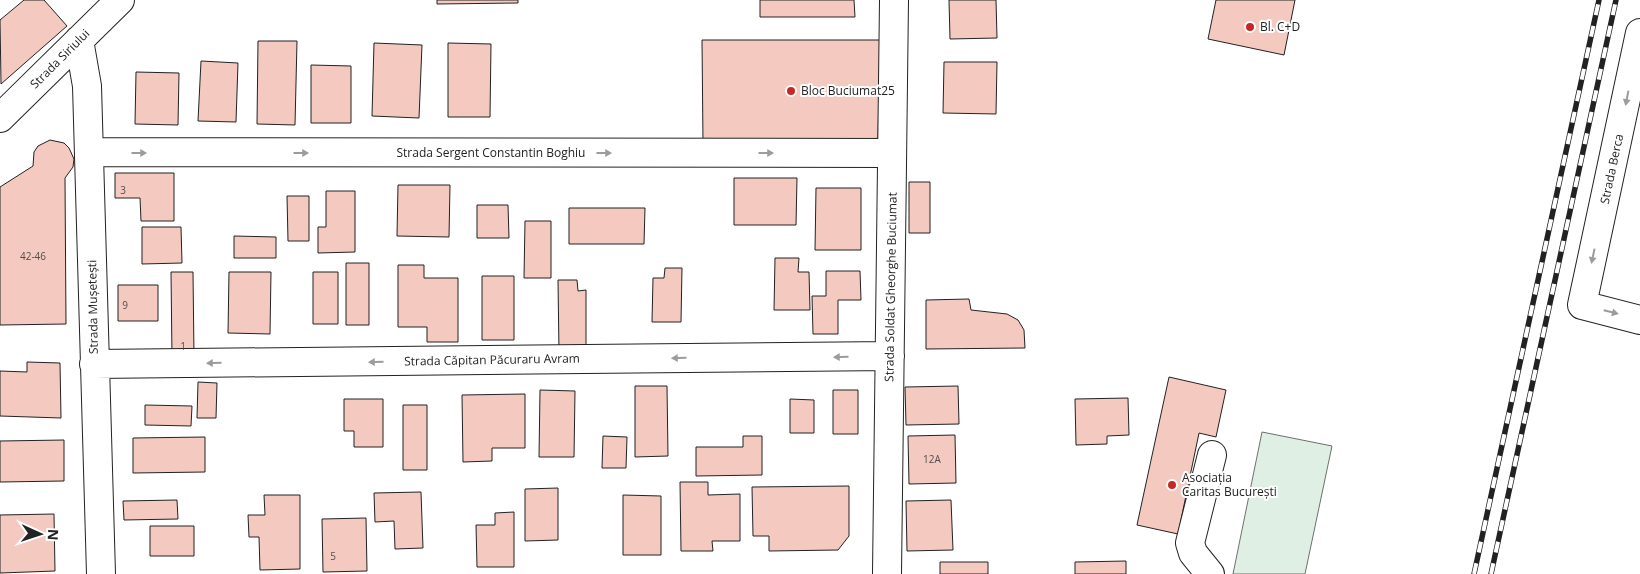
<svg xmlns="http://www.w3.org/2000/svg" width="1640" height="574" viewBox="0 0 1640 574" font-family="'Open Sans',sans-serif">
	<rect width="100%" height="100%" fill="#fff"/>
	<!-- green -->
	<path fill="#e0efe3" stroke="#6f6f6f" d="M1262,432L1332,446L1305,574H1233Z"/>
	<!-- building -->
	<path fill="#f3c9c0" stroke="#222" d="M24,0H44L67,26L1,84L0,20Z
		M437,0H518V3L437,4Z
		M760,0H854L855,17H760Z
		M949,0H996L997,38L950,39Z
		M1216,0H1295L1284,55L1208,39Z
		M702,40H880L878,142L703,144Z
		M258,41H297L295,125L257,124Z
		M374,43L422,45L419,118L372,116Z
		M448,43L491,44L490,117H448Z
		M201,61L238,63L236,122L198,121Z
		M944,62H997L996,114L943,113Z
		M311,65L351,66V123H311Z
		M136,72L179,73L178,125L135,124Z
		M50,140L64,143L69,148L74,159L73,167L65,178L66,324L0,325V187L33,166L34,152L38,146Z
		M115,173H174V221H141L140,198H115Z
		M734,178H797L796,225H734Z
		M909,182H930V233H909Z
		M398,185H450L449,237L397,236Z
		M816,188H861V250H815Z
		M326,191H355V252L318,253V227H326Z
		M287,196H309V241H288Z
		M477,205H508L509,238H477Z
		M569,208H645L644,244H569Z
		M525,221H551V278H524Z
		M142,227H181L182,263L142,264Z
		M234,236L276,237V258H234Z
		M775,258H799L798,272H809L810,310H774Z
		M346,263H369V325H346Z
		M398,265H424V278H458V342H427V327H398Z
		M665,268H682L681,322H652L653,278H664Z
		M826,271H860L861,300H838V334H813L812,296H826Z
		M171,272H193L194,357L172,358Z
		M229,272H271L270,334L228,333Z
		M313,272H338V324H313Z
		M482,276H514V340H482Z
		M558,280H577L578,291L586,290V353H559Z
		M118,285H158V321H118Z
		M969,299L971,310L1007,314L1018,320L1024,330L1025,348L926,349V300Z
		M27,362L60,363L61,418L0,416V371L27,372Z
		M1169,377L1226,390L1216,437L1199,433L1178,534L1137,525Z
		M198,382L217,383L216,418H197Z
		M635,386H667L668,456L635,457Z
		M958,386L959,424L906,425L905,387Z
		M540,390L575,391L574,457H539Z
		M833,390H858V434H833Z
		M525,394V448H492V461L463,462L462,395Z
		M1128,398L1129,435L1107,436V444L1076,445L1075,399Z
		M344,399H383V447H354V431H344Z
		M790,399L814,400V433H790Z
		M145,405L192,406L191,426L145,425Z
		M403,405H427V470H403Z
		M955,435L956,483L909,484L908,436Z
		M603,436L627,437L626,468H602Z
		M743,436H762V475L696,476V447H743Z
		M205,437V472L133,473V438Z
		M64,440V481L0,482V441Z
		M680,482H708V495L740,494V541H712L713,551H681Z
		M849,486V536L838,550L769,551V536H753L752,487Z
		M558,488V540L525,541V489Z
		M421,492L423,548L395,549L394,521L375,522L374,493Z
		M264,495H300V569L260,570L259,537H249L248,515H265Z
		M623,495L661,496V555H623Z
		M177,500L178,519L124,520L123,501Z
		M951,500L953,550L907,551L906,501Z
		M514,512V567H477L476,525H495V513Z
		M54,514L55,571L0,573V515Z
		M366,518L367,571L323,572L322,519Z
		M150,526H194V556H150Z
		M1126,561V574H1075V562Z
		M940,562H988V574H940Z"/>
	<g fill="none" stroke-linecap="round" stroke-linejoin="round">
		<defs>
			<path id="minor" d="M1640,33L1582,305L1640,320
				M79,40L87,86L101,574
				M0,118L120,0
				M90,152L892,153
				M94,364L890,356
				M887,574L894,0
				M1210,574L1193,553L1190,543L1212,455"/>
		</defs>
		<!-- minor casing -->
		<use href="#minor" stroke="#222" stroke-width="30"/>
		<!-- minor -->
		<use href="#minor" stroke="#fff" stroke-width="28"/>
		<defs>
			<path id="rail" d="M1474,574L1599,0
				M1491,574L1616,0"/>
		</defs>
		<!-- rail casing -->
		<use href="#rail" stroke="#222" stroke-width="5.5"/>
		<!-- rail -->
		<use href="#rail" stroke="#fff" stroke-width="4" stroke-dasharray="11" stroke-linecap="butt"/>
	</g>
	<!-- one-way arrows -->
	<defs><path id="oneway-solid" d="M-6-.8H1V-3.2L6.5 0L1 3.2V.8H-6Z" transform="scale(1.25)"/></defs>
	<g fill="#9c9c9c">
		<use href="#oneway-solid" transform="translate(1627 98) rotate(101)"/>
		<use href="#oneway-solid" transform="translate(139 153)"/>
		<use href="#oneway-solid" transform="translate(301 153)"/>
		<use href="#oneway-solid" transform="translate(604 153)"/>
		<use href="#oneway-solid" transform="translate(766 153)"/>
		<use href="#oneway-solid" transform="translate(1593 256) rotate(102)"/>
		<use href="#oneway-solid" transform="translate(1611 312) rotate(14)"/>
		<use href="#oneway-solid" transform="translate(841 357) rotate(179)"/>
		<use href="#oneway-solid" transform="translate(679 358) rotate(179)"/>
		<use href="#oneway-solid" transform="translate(376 362) rotate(179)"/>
		<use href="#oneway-solid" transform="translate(214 363) rotate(179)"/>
	</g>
	<!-- markers -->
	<g fill="#c62828" stroke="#fff" stroke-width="2">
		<circle cx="1250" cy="27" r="5"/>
		<circle cx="791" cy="91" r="5"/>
		<circle cx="1172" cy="485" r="5"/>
	</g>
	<g text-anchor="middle" stroke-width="4" stroke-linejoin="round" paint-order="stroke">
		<!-- number labels -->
		<g font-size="10" fill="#564c4a">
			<text x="123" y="194">3</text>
			<text x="33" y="260">42-46</text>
			<text x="125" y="309">9</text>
			<text x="183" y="350">1</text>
			<text x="932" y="463">12A</text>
			<text x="333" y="560">5</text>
		</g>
		<!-- poi labels -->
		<g font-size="12" fill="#222" stroke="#fff" text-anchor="start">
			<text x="1260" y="31">Bl. C+D</text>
			<text x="801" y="95">Bloc Buciumat25</text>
			<text x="1182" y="482">Asociația<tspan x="1182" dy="14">Caritas București</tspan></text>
		</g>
		<!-- street labels -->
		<g font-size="12" fill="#222" stroke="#fff">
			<text transform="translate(60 59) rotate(-45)" y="4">Strada Siriului</text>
			<text x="491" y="157">Strada Sergent Constantin Boghiu</text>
			<text transform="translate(1612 169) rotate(-78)" y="4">Strada Berca</text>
			<text transform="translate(891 287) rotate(-89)" y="4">Strada Soldat Gheorghe Buciumat</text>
			<text transform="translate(93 307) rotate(-91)" y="4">Strada Mușetești</text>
			<text transform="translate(492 360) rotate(-1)" y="4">Strada Căpitan Păcuraru Avram</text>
		</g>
	</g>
	<!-- north arrow -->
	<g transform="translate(40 534) rotate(93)" stroke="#ffffff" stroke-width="4" paint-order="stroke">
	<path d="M0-4L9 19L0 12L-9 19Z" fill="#222222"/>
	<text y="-8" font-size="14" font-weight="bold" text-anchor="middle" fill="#222222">N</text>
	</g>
</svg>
